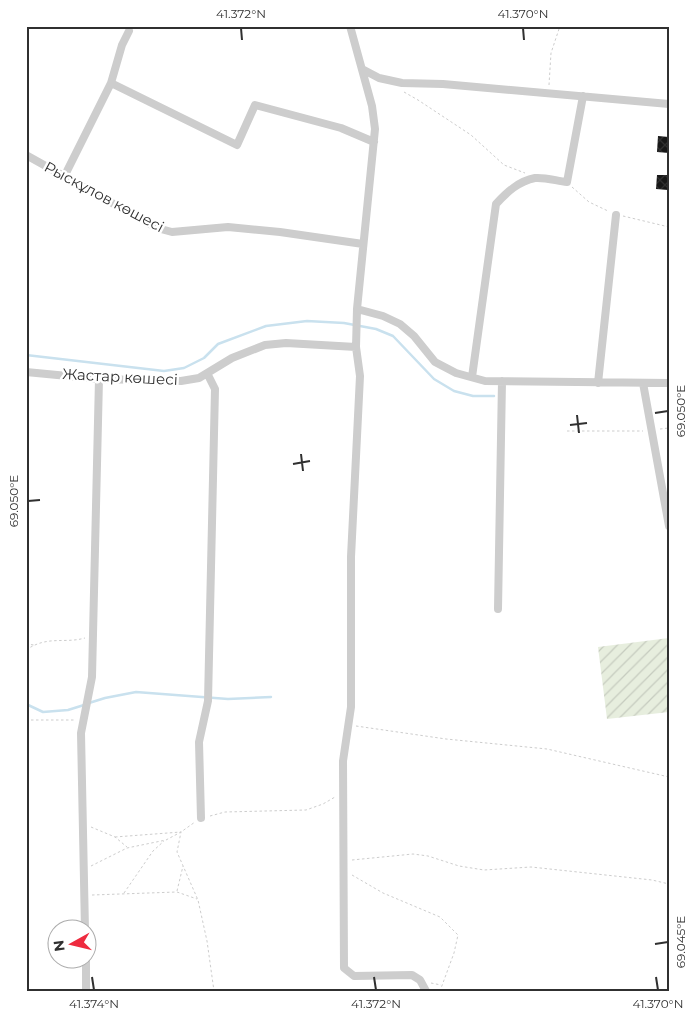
<svg xmlns="http://www.w3.org/2000/svg" width="695" height="1017" viewBox="0 0 695 1017" font-family="Montserrat,sans-serif">
	<defs>
		<pattern id="garden-furrows" width="10" height="10" patternUnits="userSpaceOnUse" patternTransform="scale(1.25)"><rect width="10" height="10" fill="#e7eede"/><path d="M-1 1l2-2M0 10L10 0M9 11l2-2" fill="none" stroke="#c6ccbf"/></pattern>
		<pattern id="building-cross-hatch" width="8" height="8" patternUnits="userSpaceOnUse" patternTransform="scale(1.25)"><rect width="8" height="8" fill="#171717"/><path d="M0 0l8 8M0 8l8-8" fill="none" stroke="#303030"/></pattern>
	</defs>
	<rect width="100%" height="100%" fill="#fff"/>
	<!-- garden -->
	<path fill="url(#garden-furrows)" d="M669,638V712L607,719L598,647Z"/>
	<g fill="none" stroke-linecap="round" stroke-linejoin="round">
		<!-- stream -->
		<path stroke="#c9e1ee" stroke-width="2.5" d="M291,26L293,27
			M26,355L164,371L184,368L204,358L218,344L266,326L307,321L344,323L376,329L393,336L434,379L454,391L473,396H494
			M89,703L105,698L136,692L228,699L271,697
			M26,704L43,712L68,710L84,705"/>
	</g>
	<!-- building -->
	<path fill="url(#building-cross-hatch)" d="M658,136L669,137V153L657,152Z
		M657,175H668V190L656,189Z"/>
	<g fill="none" stroke-linecap="round" stroke-linejoin="round">
		<!-- path -->
		<path stroke="#cdcdcd" stroke-width="1" stroke-dasharray="2.5 2.5" stroke-linecap="butt" d="M549,85L551,53L560,26
			M404,92L418,100L471,135L504,165L525,173
			M572,187L589,202L608,211
			M623,216L669,227
			M660,429L669,428
			M567,431H643
			M26,644L34,645
			M26,650C48,635 64,644 85,638
			M26,720H76
			M356,726L446,739L547,749L669,777
			M210,816L225,812L306,810L323,804L335,797
			M91,827L115,837L127,847
			M115,837L181,832L177,852L198,900L207,941L214,991
			M352,860L413,854L428,856L459,866L484,870L531,867L652,880L669,884
			M91,866L127,848L166,840L181,832L195,822
			M352,875L383,893L440,917L458,935L454,953L440,991
			M177,891L183,866
			M124,893L153,851L164,841
			M92,895L177,892L197,899
			M431,983L441,985"/>
		<!-- minor -->
		<path stroke="#cdcdcd" stroke-width="8" d="M350,26L372,106L375,129L357,309L356,347L360,376L351,557V707L343,761L344,968L354,976L412,975L420,980L426,991
			M362,69L379,78L402,83L443,84L669,104
			M111,83L237,145L255,105L341,128L374,142
			M26,155L157,228L172,232L228,227L280,232L363,244
			M64,177L111,83L122,45L129,31
			M357,309L383,316L400,324L414,336L435,362L456,373L485,381L669,383
			M26,372L99,379L181,381L199,378L232,358L265,345L286,343L356,347
			M472,377L496,204C507,192 519,181 535,178C545,177 557,181 567,182L583,96
			M598,383L616,215
			M643,383L669,526
			M498,609L502,381
			M201,818L199,742L208,701L215,389L207,373
			M85,930L81,733L92,677L99,379
			M86,960V991"/>
	</g>
	<!-- ticks -->
	<path fill="none" stroke="#303030" stroke-width="2" d="M241,28L242,40M523,28L524,40M655,413L668,411M577,415L579,433M570,425L587,423M301,454L303,471M293,464L310,461M28,501L40,500M655,944L668,942M92,977L94,990M374,977L376,990M656,977L658,990"/>
	<g text-anchor="middle" stroke-width="5" stroke-linejoin="round" paint-order="stroke">
		<!-- street labels -->
		<g font-size="15" fill="#303030" stroke="#fff">
			<text transform="translate(104 197) rotate(28)" y="5">Рыскұлов көшесі</text>
			<text transform="translate(120 377) rotate(3)" y="5">Жастар көшесі</text>
		</g>
	</g>
	<!-- border -->
	<rect width="695" height="1017" fill="none" stroke="#ffffff" stroke-width="55"/>
	<!-- north arrow -->
	<g transform="translate(72 944) rotate(262)"><circle r="24" fill="#ffffff" stroke="#acacac"/>
	<path d="M0-4L9 19L0 12L-9 19Z" fill="#ee2b3f"/>
	<text y="-8" font-size="14" font-weight="bold" text-anchor="middle" fill="#303030">N</text>
	</g>
	<rect x="28" y="28" width="640" height="962" fill="none" stroke="#303030" stroke-width="2"/>
	<g font-size="12" text-anchor="middle" fill="#303030">
		<text x="241" y="18">41.372°N</text>
		<text x="523" y="18">41.370°N</text>
		<text transform="translate(681 411) rotate(-90)" y="4">69.050°E</text>
		<text transform="translate(14 501) rotate(-90)" y="4">69.050°E</text>
		<text transform="translate(681 942) rotate(-90)" y="4">69.045°E</text>
		<text x="94" y="1008">41.374°N</text>
		<text x="376" y="1008">41.372°N</text>
		<text x="658" y="1008">41.370°N</text>
	</g>
</svg>
